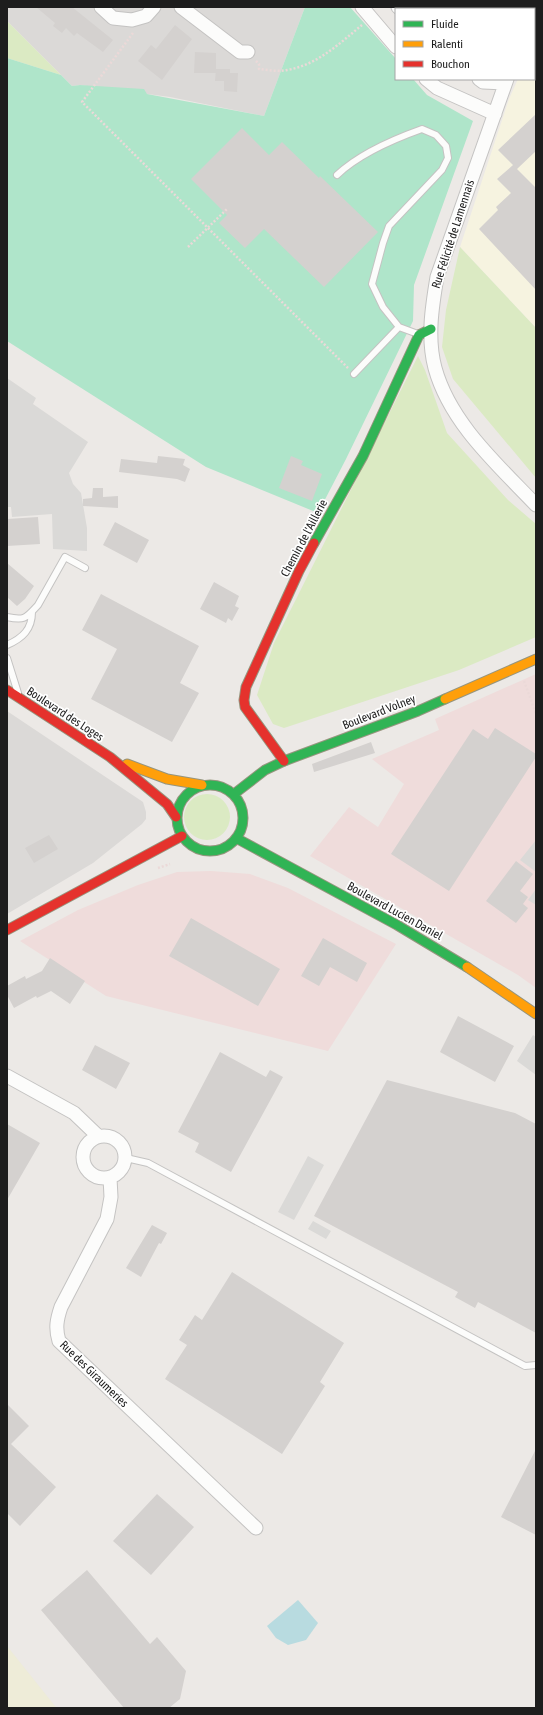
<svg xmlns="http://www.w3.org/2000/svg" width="543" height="1715" viewBox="0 0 543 1715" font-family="'Asap Condensed',sans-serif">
	<rect width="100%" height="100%" fill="#ece9e6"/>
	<!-- residential -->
	<path fill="#dbd9d7" d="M7,7H305L264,116L170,97L80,85L72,86L7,21Z
		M420,7H536V37L534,41V9H422Z
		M7,711L143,802L146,812V819L142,824L93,863L7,914Z"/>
	<!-- commercial -->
	<path fill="#efdcdb" d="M536,674V988L518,975L310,856L349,807L378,827L404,784L372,759L439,730L435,719Z
		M211,871L250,874L288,888L396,944L328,1051L106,996L20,941L78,910L138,885L177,872Z"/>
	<!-- education -->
	<path fill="#f6f3e0" d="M534,43L536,45V328L460,247L509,99L518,79H534Z"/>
	<!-- farmland -->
	<path fill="#eeecd8" d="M7,1646L55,1706L57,1708H7Z"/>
	<!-- grass -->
	<path fill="#dbeac3" d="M7,21L61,75L7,58Z
		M460,247L536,328V478L453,379L442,347L446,310Z
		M418,356L425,370L447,433L508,500L536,524V637L459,670L284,728L273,724L257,695L274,643Z
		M184 817a23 23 0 1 1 46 0a23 23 0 1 1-46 0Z"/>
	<!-- pitch -->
	<path fill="#afe5ca" d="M305,7H350L396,59V79H413L427,95L473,121L414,285L413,321L346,459L318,513L206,467L7,341V58L61,75L72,86L80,85L144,89L147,94L264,116Z"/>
	<!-- parking -->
	<path fill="#dad9d7" d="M7,378L36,398L33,404L88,442L69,473L73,484L81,493L87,528V551L53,549L52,514L12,517L11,507H7Z
		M536,840V872L520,860Z
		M536,889V905L528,900Z
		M533,1035L536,1037V1075L517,1061Z
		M308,1156L324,1165L294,1220L278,1212Z
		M313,1221L331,1231L326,1239L308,1229Z"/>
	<!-- water -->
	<path fill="#b8dbe0" d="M298,1600L318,1623L306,1640L288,1645L276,1638L267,1626Z"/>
	<!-- building -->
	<path fill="#d4d1cf" d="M36,7H72L113,40L103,52L77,33L74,36L66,28L62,33L53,26L55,23Z
		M175,25L192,39L162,80L138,61L151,45L156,49Z
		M195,52L216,53V73H194Z
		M216,69H230V73H238L237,92L224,91V81H215Z
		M536,114V151L517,169L498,150Z
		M242,128L269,155L282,142L319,178L320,176L378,232L324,287L264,229L245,248L219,223L227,215L191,179Z
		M513,165L536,188V290L479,229L498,210L496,207L511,193L497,179Z
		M158,456L185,459L183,465L190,469L185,482L177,479L119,472L121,459L157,463Z
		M291,456L303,461L301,465L322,474L312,501L279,488Z
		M93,488H103V497L118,496V508L83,506V499L92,498Z
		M38,517L40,544L7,546V519Z
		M115,522L149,540L137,563L103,545Z
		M7,563L34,586L25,599L17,606L7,597Z
		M214,582L239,596L235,606L239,608L232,621L228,618L226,623L200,609Z
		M101,594L199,646L180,683L199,693L172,742L91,699L117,649L82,630Z
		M495,728L536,754V757L449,891L391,854L473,729L488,739Z
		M371,742L375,753L314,772L312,764Z
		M49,835L58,849L34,863L25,848Z
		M516,861L533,874L520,891L528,897L523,904L528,908L516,923L486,901Z
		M191,918L280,969L258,1006L169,956Z
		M323,938L367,963L357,982L330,967L319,986L301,976Z
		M50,958L85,981L70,1004L51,991L37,998L36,996L14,1008L7,995V986L25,976L26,979L42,971Z
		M458,1016L514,1046L495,1082L440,1052Z
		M95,1045L130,1063L116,1089L82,1070Z
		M220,1052L266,1077L270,1070L283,1077L231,1172L195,1152L199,1143L178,1132Z
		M387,1080L515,1113L536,1124V1333L478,1302L475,1308L455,1297L458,1292L314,1216Z
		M7,1124L40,1143L7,1200Z
		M152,1225L167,1233L161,1244L159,1243L141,1277L126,1268Z
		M232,1272L344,1343L320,1382L325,1386L282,1454L165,1379L187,1345L179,1340L195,1315L202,1320Z
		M7,1404L29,1426L11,1444L56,1487L20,1526L7,1513Z
		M536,1449V1535L501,1517Z
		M157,1494L194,1527L151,1575L113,1541Z
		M87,1570L150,1644L157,1637L186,1671L180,1699L169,1708H124L41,1610Z"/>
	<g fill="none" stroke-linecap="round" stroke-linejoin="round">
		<defs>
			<path id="lane" d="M337,175C358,155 394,139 422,129L436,135L446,146L448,158L442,170L389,226L383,243L372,284L383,307L399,327L418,334
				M354,374L399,327
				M7,617C25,621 26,618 38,605L65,557L85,568
				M7,645C23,638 32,629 32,612
				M7,658L18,693
				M126,1158L148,1163L525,1366L536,1365"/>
			<path id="street" d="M101,7L113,18L132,20L146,16L154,7
				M181,7L240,52H248
				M362,7L396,47
				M398,7L401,9
				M534,24L536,20
				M426,79L437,88L495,114
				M479,79L483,82L505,83
				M507,79L437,277C432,307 427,338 435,368C450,423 498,465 536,505
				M7,1076L74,1113L98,1136
				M83 1157a21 21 0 1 1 42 0a21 21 0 1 1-42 0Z
				M110,1178L111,1197L107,1219L61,1307C57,1319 55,1328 59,1341L256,1528"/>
			<path id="fast" d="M314,543L363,456L419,335L431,329
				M177 818a33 33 0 1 1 66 0a33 33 0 1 1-66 0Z
				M234,794L265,770L284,761L418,711L445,699
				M236,838L397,925L467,967"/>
			<path id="slow" d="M445,699L536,659
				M127,764L167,779L202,785
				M467,967L536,1014"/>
			<path id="jam" d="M7,690L110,757L167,804L176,817
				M284,761L245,707L244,700L246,687L299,571L314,543
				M7,930L182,836"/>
		</defs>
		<!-- lane casing -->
		<use href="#lane" stroke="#c4c3c2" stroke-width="8"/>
		<!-- street casing -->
		<use href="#street" stroke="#c4c3c2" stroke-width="15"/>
		<!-- fast casing -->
		<use href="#fast" stroke="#96957e" stroke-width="11"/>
		<!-- slow casing -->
		<use href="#slow" stroke="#96957e" stroke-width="11"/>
		<!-- jam casing -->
		<use href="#jam" stroke="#96957e" stroke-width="11"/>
		<!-- path -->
		<path stroke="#ebd9d8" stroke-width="2.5" stroke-dasharray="2 2" stroke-linecap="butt" d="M485,7L486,9
			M133,33L82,102L348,368
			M534,39L536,40
			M256,61L259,64V69C268,70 278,72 287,70C317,65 339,44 362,25
			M188,247L227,209
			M524,681L536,714
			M158,868L170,864"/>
		<!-- lane -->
		<use href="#lane" stroke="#fcfcfb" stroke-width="6"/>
		<!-- street -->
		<use href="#street" stroke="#fcfcfb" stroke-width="13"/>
		<!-- fast -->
		<use href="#fast" stroke="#30b455" stroke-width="9"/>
		<!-- slow -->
		<use href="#slow" stroke="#ff9f0a" stroke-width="9"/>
		<!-- jam -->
		<use href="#jam" stroke="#e5322d" stroke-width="9"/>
	</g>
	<g text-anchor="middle" stroke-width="3.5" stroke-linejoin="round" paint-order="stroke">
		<!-- street labels -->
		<g font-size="12" fill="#1d1d1d" stroke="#fff">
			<text transform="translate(453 234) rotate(-72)" y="4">Rue Félicité de Lamennais</text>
			<text transform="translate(304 538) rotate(-62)" y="4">Chemin de l'Aillerie</text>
			<text transform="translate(379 712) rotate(-21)" y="4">Boulevard Volney</text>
			<text transform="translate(65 714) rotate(33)" y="4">Boulevard des Loges</text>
			<text transform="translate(395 911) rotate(29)" y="4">Boulevard Lucien Daniel</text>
			<text transform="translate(94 1374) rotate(44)" y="4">Rue des Giraumeries</text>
		</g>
	</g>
	<!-- border -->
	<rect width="543" height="1715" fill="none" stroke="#1d1d1d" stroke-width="16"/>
	<!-- legend -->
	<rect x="395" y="8" width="140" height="72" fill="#ffffff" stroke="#a5a5a5"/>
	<rect x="403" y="21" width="20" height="6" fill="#30b455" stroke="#a5a5a5"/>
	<text x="431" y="28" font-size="12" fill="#1d1d1d">Fluide</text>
	<rect x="403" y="41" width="20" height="6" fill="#ff9f0a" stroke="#a5a5a5"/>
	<text x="431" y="48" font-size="12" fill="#1d1d1d">Ralenti</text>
	<rect x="403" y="61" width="20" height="6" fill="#e5322d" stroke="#a5a5a5"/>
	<text x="431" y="68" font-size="12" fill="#1d1d1d">Bouchon</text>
</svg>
